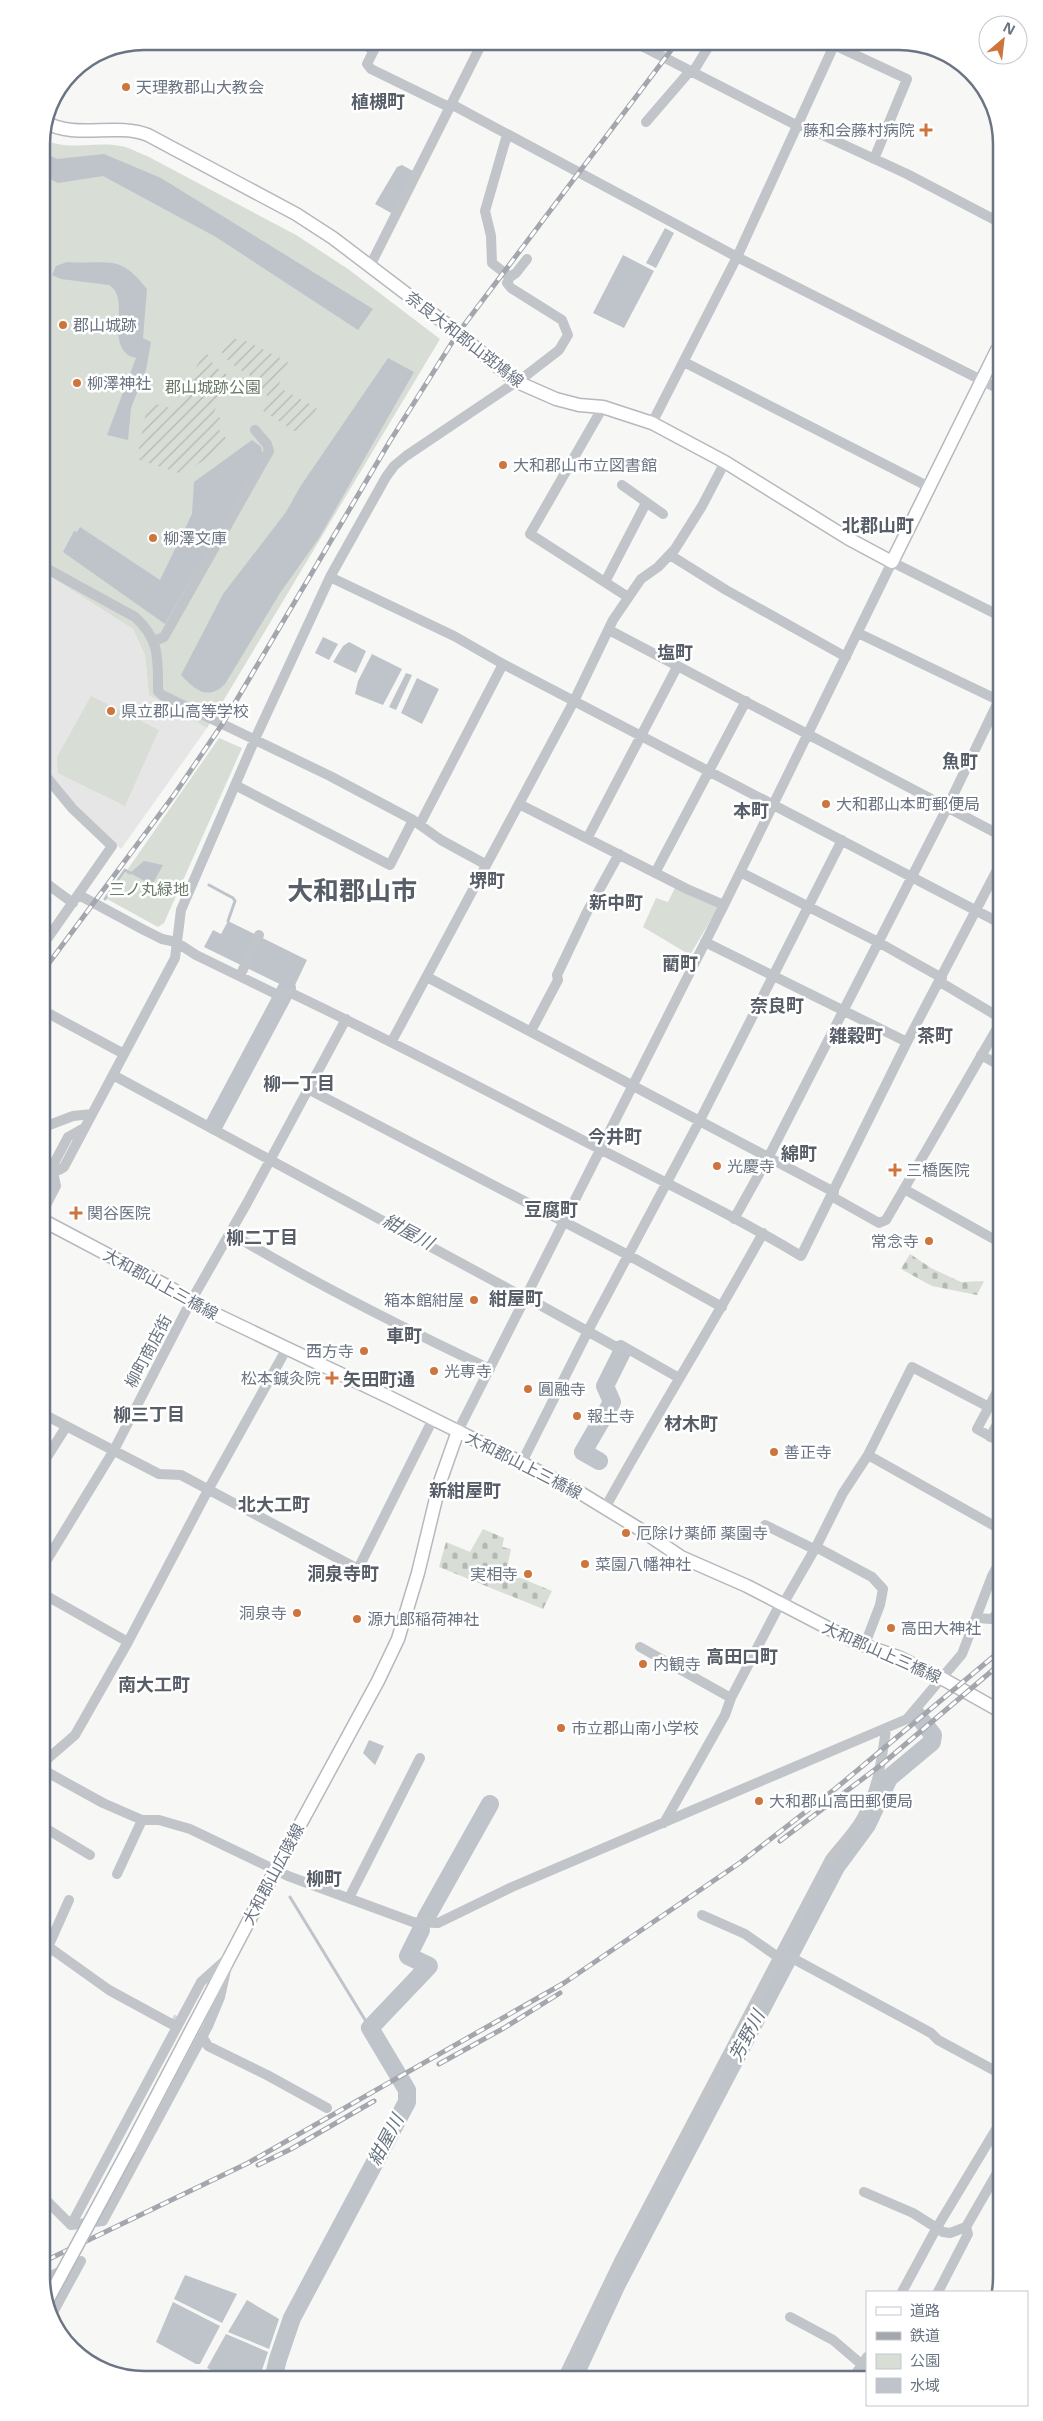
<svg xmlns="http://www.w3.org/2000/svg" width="1043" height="2421" viewBox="0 0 1043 2421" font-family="'Noto Sans','Noto Sans JP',sans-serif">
	<defs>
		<pattern id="cemetery-stones" width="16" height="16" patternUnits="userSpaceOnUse" patternTransform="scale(1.25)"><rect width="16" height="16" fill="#d8ddd6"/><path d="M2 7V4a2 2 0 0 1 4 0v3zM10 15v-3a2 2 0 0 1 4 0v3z" fill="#b3b8b3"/></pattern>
		<pattern id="garden-furrows" width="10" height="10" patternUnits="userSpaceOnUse" patternTransform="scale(1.25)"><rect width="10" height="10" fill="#d8ddd6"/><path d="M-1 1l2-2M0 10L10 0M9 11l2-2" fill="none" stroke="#b3b8b3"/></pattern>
	</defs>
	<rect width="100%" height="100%" fill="#f7f7f5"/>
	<!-- built -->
	<path fill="#e5e6e5" d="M42,571L133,629L145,655L149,695L207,728L121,849L43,773Z"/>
	<!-- cemetery -->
	<path fill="url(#cemetery-stones)" d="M910,1254L931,1268L961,1282L984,1281L977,1295L932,1286L901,1269Z
		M483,1529L504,1538L502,1547L511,1549L506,1572L552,1591L543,1609L439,1567L446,1542L470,1552Z"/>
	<!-- park -->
	<path fill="#d8ddd6" d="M41,138C66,152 94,141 120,146C129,147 138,153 147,156L296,235L348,269L440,339L207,728L149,695L145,655L133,629L42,571Z
		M91,696L159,730L125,806L58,773L57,757Z
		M219,738L242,748L164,923L158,927L107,899Z
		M675,888L719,906L690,955L643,927L656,898L668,902Z"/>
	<!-- garden -->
	<path fill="url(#garden-furrows)" d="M228,338L244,340L288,362L278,387L317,408L301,435L263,411L270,398L259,390L263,380L254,375L252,377C239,368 221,361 220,344Z
		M204,353L211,356L213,365L232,378L214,412L224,422L219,430L230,443L184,473H179L137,459L147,407C156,400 165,408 174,408Z"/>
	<!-- water -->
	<path fill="#bec4ca" d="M41,151L57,159L104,154L161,178L373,309L358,330L216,237L103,176L58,183L42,175Z
		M402,165L413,171L393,214L375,204L397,167Z
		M665,228L674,233L656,268L646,263Z
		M623,255L654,271L624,328L593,313Z
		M67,262C108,265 119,253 147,289L143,338L151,342L146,370L131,408L128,440L107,435L136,358C133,357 128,356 126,353C108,337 130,297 109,285L61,279L52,275L56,266Z
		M388,358L414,372L319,538L280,593L225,684C208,701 195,690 181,675L223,594L286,512L300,487Z
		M252,440L261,447L263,455L165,624L63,552L74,531L77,532L80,527L160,580L192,514L194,482Z
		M323,637L338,644L329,660L315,653Z
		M349,642L366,651L356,673L333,662L343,646Z
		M372,654L402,669L383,705L355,694L358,681Z
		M406,673L412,675L396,710L389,707Z
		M417,678L439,689L422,724L401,713Z
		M144,861L163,865L152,885L130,873Z
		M228,921L307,960L295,985L290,989L204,947L213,930L221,934Z
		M369,1740L384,1746L375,1765L363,1753Z
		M185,2275L237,2294L222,2323L174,2299Z
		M247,2300L279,2319L269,2349L228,2332Z
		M173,2302L220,2326L200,2364H196L156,2342Z
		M226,2334L268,2352L259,2379H221L210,2372L211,2370L207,2368Z"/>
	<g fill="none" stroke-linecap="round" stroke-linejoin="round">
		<!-- stream -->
		<path stroke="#bec4ca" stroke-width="3" d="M209,885L233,898L235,901L228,921
			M105,899L125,870L130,873
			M290,1897L370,2028"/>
		<!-- river -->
		<path stroke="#bec4ca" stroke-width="18" d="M214,1125L287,988
			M599,1461L583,1452L612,1402L605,1386L622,1352
			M426,1918L490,1804
			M574,2377L617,2284L836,1867L867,1825L889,1778L932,1742L933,1735L918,1716
			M273,2379L278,2359L292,2318L407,2102V2090L370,2028L429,1966L408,1956L421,1930"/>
		<!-- minor-tunnel -->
		<path stroke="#d4d6d8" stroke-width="10" stroke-dasharray="10 5" stroke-linecap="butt" d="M172,2019L211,2040"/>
		<defs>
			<path id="major" d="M45,122C76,140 115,122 148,135L296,214L333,238L458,333L515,381L556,399L579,405L603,407L652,423L725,462L849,539L892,562L997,350
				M44,1221L165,1285L213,1313L389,1397L574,1489L641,1530L681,1557L747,1586L855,1642L898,1657L943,1679L1000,1711
				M129,2149L276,1869L378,1681L398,1639L418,1573L440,1482L458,1431"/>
		</defs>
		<!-- major casing -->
		<use href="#major" stroke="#b5b8bc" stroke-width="15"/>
		<!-- minor -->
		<path stroke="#c1c4c8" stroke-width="10" d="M357,41L374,50L367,64L371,69L449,107
			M632,41L798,126H803L907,174L997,221
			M834,45L907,79L874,159
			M693,72L712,41
			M451,104L737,257L997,388
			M646,122L690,71
			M370,266L483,41
			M510,277L516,273L527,259
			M684,362L929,487
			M603,407L530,534L628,597
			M652,423L737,257L836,41
			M622,485L663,514
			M670,555L726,590L846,657
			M42,566L135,617C160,639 158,660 158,691L162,695L330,776L413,820L441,840L485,864
			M330,577L454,636L503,664L998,922
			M605,582L646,503
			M609,630L998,834
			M858,633L998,700
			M154,641L164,637L269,451L267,444L255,430
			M43,757L44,774L72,808L112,846L43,945
			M235,785L390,865L413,820
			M519,804L687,889L724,905
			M420,824L503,664
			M588,837L677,667
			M740,872L878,942L942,978
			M655,873L746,701
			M43,881L73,903
			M79,895L144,930L162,939L176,942L196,955L278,995L291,993C394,1042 496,1096 598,1148C666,1183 735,1216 801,1256L907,1042L998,868
			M705,942L907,1042
			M240,976L259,935
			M427,977L834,1192
			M940,982L999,1017
			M44,1011L124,1054
			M531,1031L558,980L557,975L587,912L619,854
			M392,1041L574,701L613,620L641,579L658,567L675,549L702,506L725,462
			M981,1055L999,1065
			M113,1075L518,1294L526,1295L531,1300L616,1347L621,1345L679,1378
			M308,1089L628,1255L722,1307
			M44,1127L73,1116L92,1114
			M44,1162L59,1170L64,1167L175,958L181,910L255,739L330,577L386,477L394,466L406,456L528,374L559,350L568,335L562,320L511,288L507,283L510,277L492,263L491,236L485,211L507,135
			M904,1189L999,1242
			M831,1196L879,1223L886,1220L999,1025
			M44,1209L56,1186L52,1167L68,1137L84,1128
			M734,1219L768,1158L946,810L998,702
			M230,1233C314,1283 401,1327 490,1369
			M1000,1386L977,1429L1000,1442
			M45,1415L159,1474L181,1475L358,1569L433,1419
			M458,1431L724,905L892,562L998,615
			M990,1437L1000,1419
			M868,1455L1000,1529
			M45,1460L66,1427
			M522,1462L590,1327L699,1122L842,840
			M605,1508C656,1415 712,1326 763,1233
			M765,1525L814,1549
			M816,1547L872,1577L883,1589L880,1605L865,1644
			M45,1563L114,1450L191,1301L247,1203L346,1019
			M45,1595L128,1642
			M976,1618L992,1619L1000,1610
			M640,1647L731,1698
			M45,1761L75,1735L128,1642L208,1490L287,1348
			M45,1771L103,1803L142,1820H159L190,1829L288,1876L413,1922L438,1923L512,1887L907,1719L962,1654L992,1576L1000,1561
			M664,1823L725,1715L731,1698L780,1604L786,1599L816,1547L843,1493L868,1455L912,1367L989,1407
			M45,1828L90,1855
			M117,1874L142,1820
			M349,1898L420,1758
			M702,1915L745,1934L778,1957
			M46,1945L109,1990L177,2027
			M781,1952L931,2033L938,2040L1001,2074
			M229,1957L220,1997L208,2026L103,2221L71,2225L201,1982Z
			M46,1958L48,1947L69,1900
			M202,2036L208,2046L267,2075L327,2108
			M864,2192L913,2213L943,2232L950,2233L966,2227L1001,2166
			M46,2200L71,2225
			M47,2278L81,2261L51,2316
			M902,2292L936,2229L1001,2121
			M938,2292L968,2234L966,2227
			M790,2317L833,2340L867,2369
			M855,2375L867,2357
			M563,2377L620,2259L830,1859C840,1846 853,1833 861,1819C877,1792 882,1760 886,1729"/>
		<!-- major -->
		<use href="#major" stroke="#fff" stroke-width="12"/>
		<defs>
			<path id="rail" d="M43,971L174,795L223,723L390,441L458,333L678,41
				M780,1841L881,1765L1000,1664
				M439,2064L504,2028L560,1993
				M258,2165L291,2149L374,2101
				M47,2260L248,2163L564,1983L741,1862L835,1789L1000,1651"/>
		</defs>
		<!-- rail casing -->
		<use href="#rail" stroke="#a3a7ad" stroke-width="5"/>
		<!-- rail -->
		<use href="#rail" stroke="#fff" stroke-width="3" stroke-dasharray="9" stroke-linecap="butt"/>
		<defs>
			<path id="major-bridge" d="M47,2301L129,2149"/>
		</defs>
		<!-- major-bridge casing -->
		<use href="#major-bridge" stroke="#b5b8bc" stroke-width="15" stroke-linecap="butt"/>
		<!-- major-bridge -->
		<use href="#major-bridge" stroke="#fff" stroke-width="12"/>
	</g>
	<!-- markers -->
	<g fill="#ce753e" stroke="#fff" stroke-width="2">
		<circle cx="126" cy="87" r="5"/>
		<path d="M923.5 122.5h5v5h5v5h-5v5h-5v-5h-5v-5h5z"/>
		<circle cx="63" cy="325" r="5"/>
		<circle cx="77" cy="383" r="5"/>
		<circle cx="503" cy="465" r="5"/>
		<circle cx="153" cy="538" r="5"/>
		<circle cx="111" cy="711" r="5"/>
		<circle cx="826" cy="804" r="5"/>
		<circle cx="717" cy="1166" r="5"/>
		<path d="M892.5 1162.5h5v5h5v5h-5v5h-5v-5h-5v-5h5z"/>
		<path d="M73.5 1205.5h5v5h5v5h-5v5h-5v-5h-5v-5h5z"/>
		<circle cx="929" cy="1241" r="5"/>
		<circle cx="474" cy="1300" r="5"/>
		<circle cx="364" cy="1351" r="5"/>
		<circle cx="434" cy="1371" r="5"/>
		<path d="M329.5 1370.5h5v5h5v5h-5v5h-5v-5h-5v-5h5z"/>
		<circle cx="528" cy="1389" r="5"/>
		<circle cx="577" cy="1416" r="5"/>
		<circle cx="774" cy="1452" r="5"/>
		<circle cx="626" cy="1533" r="5"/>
		<circle cx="585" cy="1564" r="5"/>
		<circle cx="528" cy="1574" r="5"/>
		<circle cx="297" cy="1613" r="5"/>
		<circle cx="357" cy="1619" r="5"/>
		<circle cx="891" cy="1628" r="5"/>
		<circle cx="643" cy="1664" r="5"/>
		<circle cx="561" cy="1728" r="5"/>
		<circle cx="759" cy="1801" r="5"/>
	</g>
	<g text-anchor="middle" stroke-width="5" stroke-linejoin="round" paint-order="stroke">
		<!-- poi labels -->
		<g font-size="16" fill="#6a7482" stroke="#fff" text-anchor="start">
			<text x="136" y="93">天理教郡山大教会</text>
			<text x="915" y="136" text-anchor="end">藤和会藤村病院</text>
			<text x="73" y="331">郡山城跡</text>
			<text x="87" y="389">柳澤神社</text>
			<text x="513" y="471">大和郡山市立図書館</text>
			<text x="163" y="544">柳澤文庫</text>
			<text x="121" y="717">県立郡山高等学校</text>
			<text x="836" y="810">大和郡山本町郵便局</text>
			<text x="727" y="1172">光慶寺</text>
			<text x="906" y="1176">三橋医院</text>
			<text x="87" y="1219">関谷医院</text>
			<text x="919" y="1247" text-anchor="end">常念寺</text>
			<text x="464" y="1306" text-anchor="end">箱本館紺屋</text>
			<text x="354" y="1357" text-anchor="end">西方寺</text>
			<text x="444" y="1377">光専寺</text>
			<text x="321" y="1384" text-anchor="end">松本鍼灸院</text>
			<text x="538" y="1395">圓融寺</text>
			<text x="587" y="1422">報土寺</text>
			<text x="784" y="1458">善正寺</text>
			<text x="636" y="1539">厄除け薬師 薬園寺</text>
			<text x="595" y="1570">菜園八幡神社</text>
			<text x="518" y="1580" text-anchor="end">実相寺</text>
			<text x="287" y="1619" text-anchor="end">洞泉寺</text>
			<text x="367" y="1625">源九郎稲荷神社</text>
			<text x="901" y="1634">高田大神社</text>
			<text x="653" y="1670">内観寺</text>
			<text x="571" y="1734">市立郡山南小学校</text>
			<text x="769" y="1807">大和郡山高田郵便局</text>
		</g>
		<!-- street labels -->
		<g font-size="16" fill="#6a7482" stroke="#fff">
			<text transform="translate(465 339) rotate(38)" y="6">奈良大和郡山斑鳩線</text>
			<text transform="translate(161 1284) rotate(29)" y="6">大和郡山上三橋線</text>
			<text transform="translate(148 1351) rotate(-62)" y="6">柳町商店街</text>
			<text transform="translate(524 1465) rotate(27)" y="6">大和郡山上三橋線</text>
			<text transform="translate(882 1652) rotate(24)" y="6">大和郡山上三橋線</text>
			<text transform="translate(273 1874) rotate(-62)" y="6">大和郡山広陵線</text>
		</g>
		<!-- park labels -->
		<g font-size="16" fill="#697a68" stroke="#fff">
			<text x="213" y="393">郡山城跡公園</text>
			<text x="149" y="895">三ノ丸緑地</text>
		</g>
		<!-- neighbourhood labels -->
		<g font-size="18" font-weight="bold" fill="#575e68" stroke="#fff">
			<text x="378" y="108">植槻町</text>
			<text x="878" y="532">北郡山町</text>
			<text x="675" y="659">塩町</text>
			<text x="960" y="768">魚町</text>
			<text x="751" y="817">本町</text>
			<text x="487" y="887">堺町</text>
			<text x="616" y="909">新中町</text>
			<text x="680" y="970">藺町</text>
			<text x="777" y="1012">奈良町</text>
			<text x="856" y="1042">雑穀町</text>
			<text x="935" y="1042">茶町</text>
			<text x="299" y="1090">柳一丁目</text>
			<text x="615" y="1143">今井町</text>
			<text x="799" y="1160">綿町</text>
			<text x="551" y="1216">豆腐町</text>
			<text x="262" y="1244">柳二丁目</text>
			<text x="516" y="1305">紺屋町</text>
			<text x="404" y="1342">車町</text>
			<text x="379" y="1386">矢田町通</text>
			<text x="149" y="1421">柳三丁目</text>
			<text x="691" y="1430">材木町</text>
			<text x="465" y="1497">新紺屋町</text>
			<text x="274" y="1511">北大工町</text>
			<text x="343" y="1580">洞泉寺町</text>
			<text x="742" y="1663">高田口町</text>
			<text x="154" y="1691">南大工町</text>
			<text x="324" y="1885">柳町</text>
		</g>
		<!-- water labels -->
		<g font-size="18" font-style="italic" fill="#66737e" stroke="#fff">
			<text transform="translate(408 1232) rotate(28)" y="6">紺屋川</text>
			<text transform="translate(747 2036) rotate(-62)" y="6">芳野川</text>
			<text transform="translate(386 2140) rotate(-62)" y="6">紺屋川</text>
		</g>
		<!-- town labels -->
		<g font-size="26" font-weight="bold" fill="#575e68" stroke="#fff">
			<text x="352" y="900">大和郡山市</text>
		</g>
	</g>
	<!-- crop -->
	<path d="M0 0H1043V2421H0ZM144 50H899A94 94 0 0 1 993 144V2277A94 94 0 0 1 899 2371H144A94 94 0 0 1 50 2277V144A94 94 0 0 1 144 50Z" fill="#fff" fill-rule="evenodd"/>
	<path fill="none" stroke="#6a7482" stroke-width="2.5" d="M144 50H899A94 94 0 0 1 993 144V2277A94 94 0 0 1 899 2371H144A94 94 0 0 1 50 2277V144A94 94 0 0 1 144 50Z"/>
	<!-- legend -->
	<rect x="866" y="2291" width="162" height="115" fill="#ffffff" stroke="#c3c7cd"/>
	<rect x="876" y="2307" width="25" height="8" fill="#ffffff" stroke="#c3c7cd"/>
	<text x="910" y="2316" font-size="15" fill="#6a7482">道路</text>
	<rect x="876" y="2332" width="25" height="8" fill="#a3a7ad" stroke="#c3c7cd"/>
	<text x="910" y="2341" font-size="15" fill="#6a7482">鉄道</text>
	<rect x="876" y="2354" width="25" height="15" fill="#d8ddd6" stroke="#c3c7cd"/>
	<text x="910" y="2366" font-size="15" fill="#6a7482">公園</text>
	<rect x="876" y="2378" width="25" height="15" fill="#bec4ca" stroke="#c3c7cd"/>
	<text x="910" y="2391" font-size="15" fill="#6a7482">水域</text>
	<!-- north arrow -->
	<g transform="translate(1003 40) rotate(28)"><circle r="24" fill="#ffffff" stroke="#c3c7cd"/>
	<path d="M0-4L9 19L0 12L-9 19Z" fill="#ce753e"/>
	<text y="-8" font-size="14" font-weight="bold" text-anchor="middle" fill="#6a7482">N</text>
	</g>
</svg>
